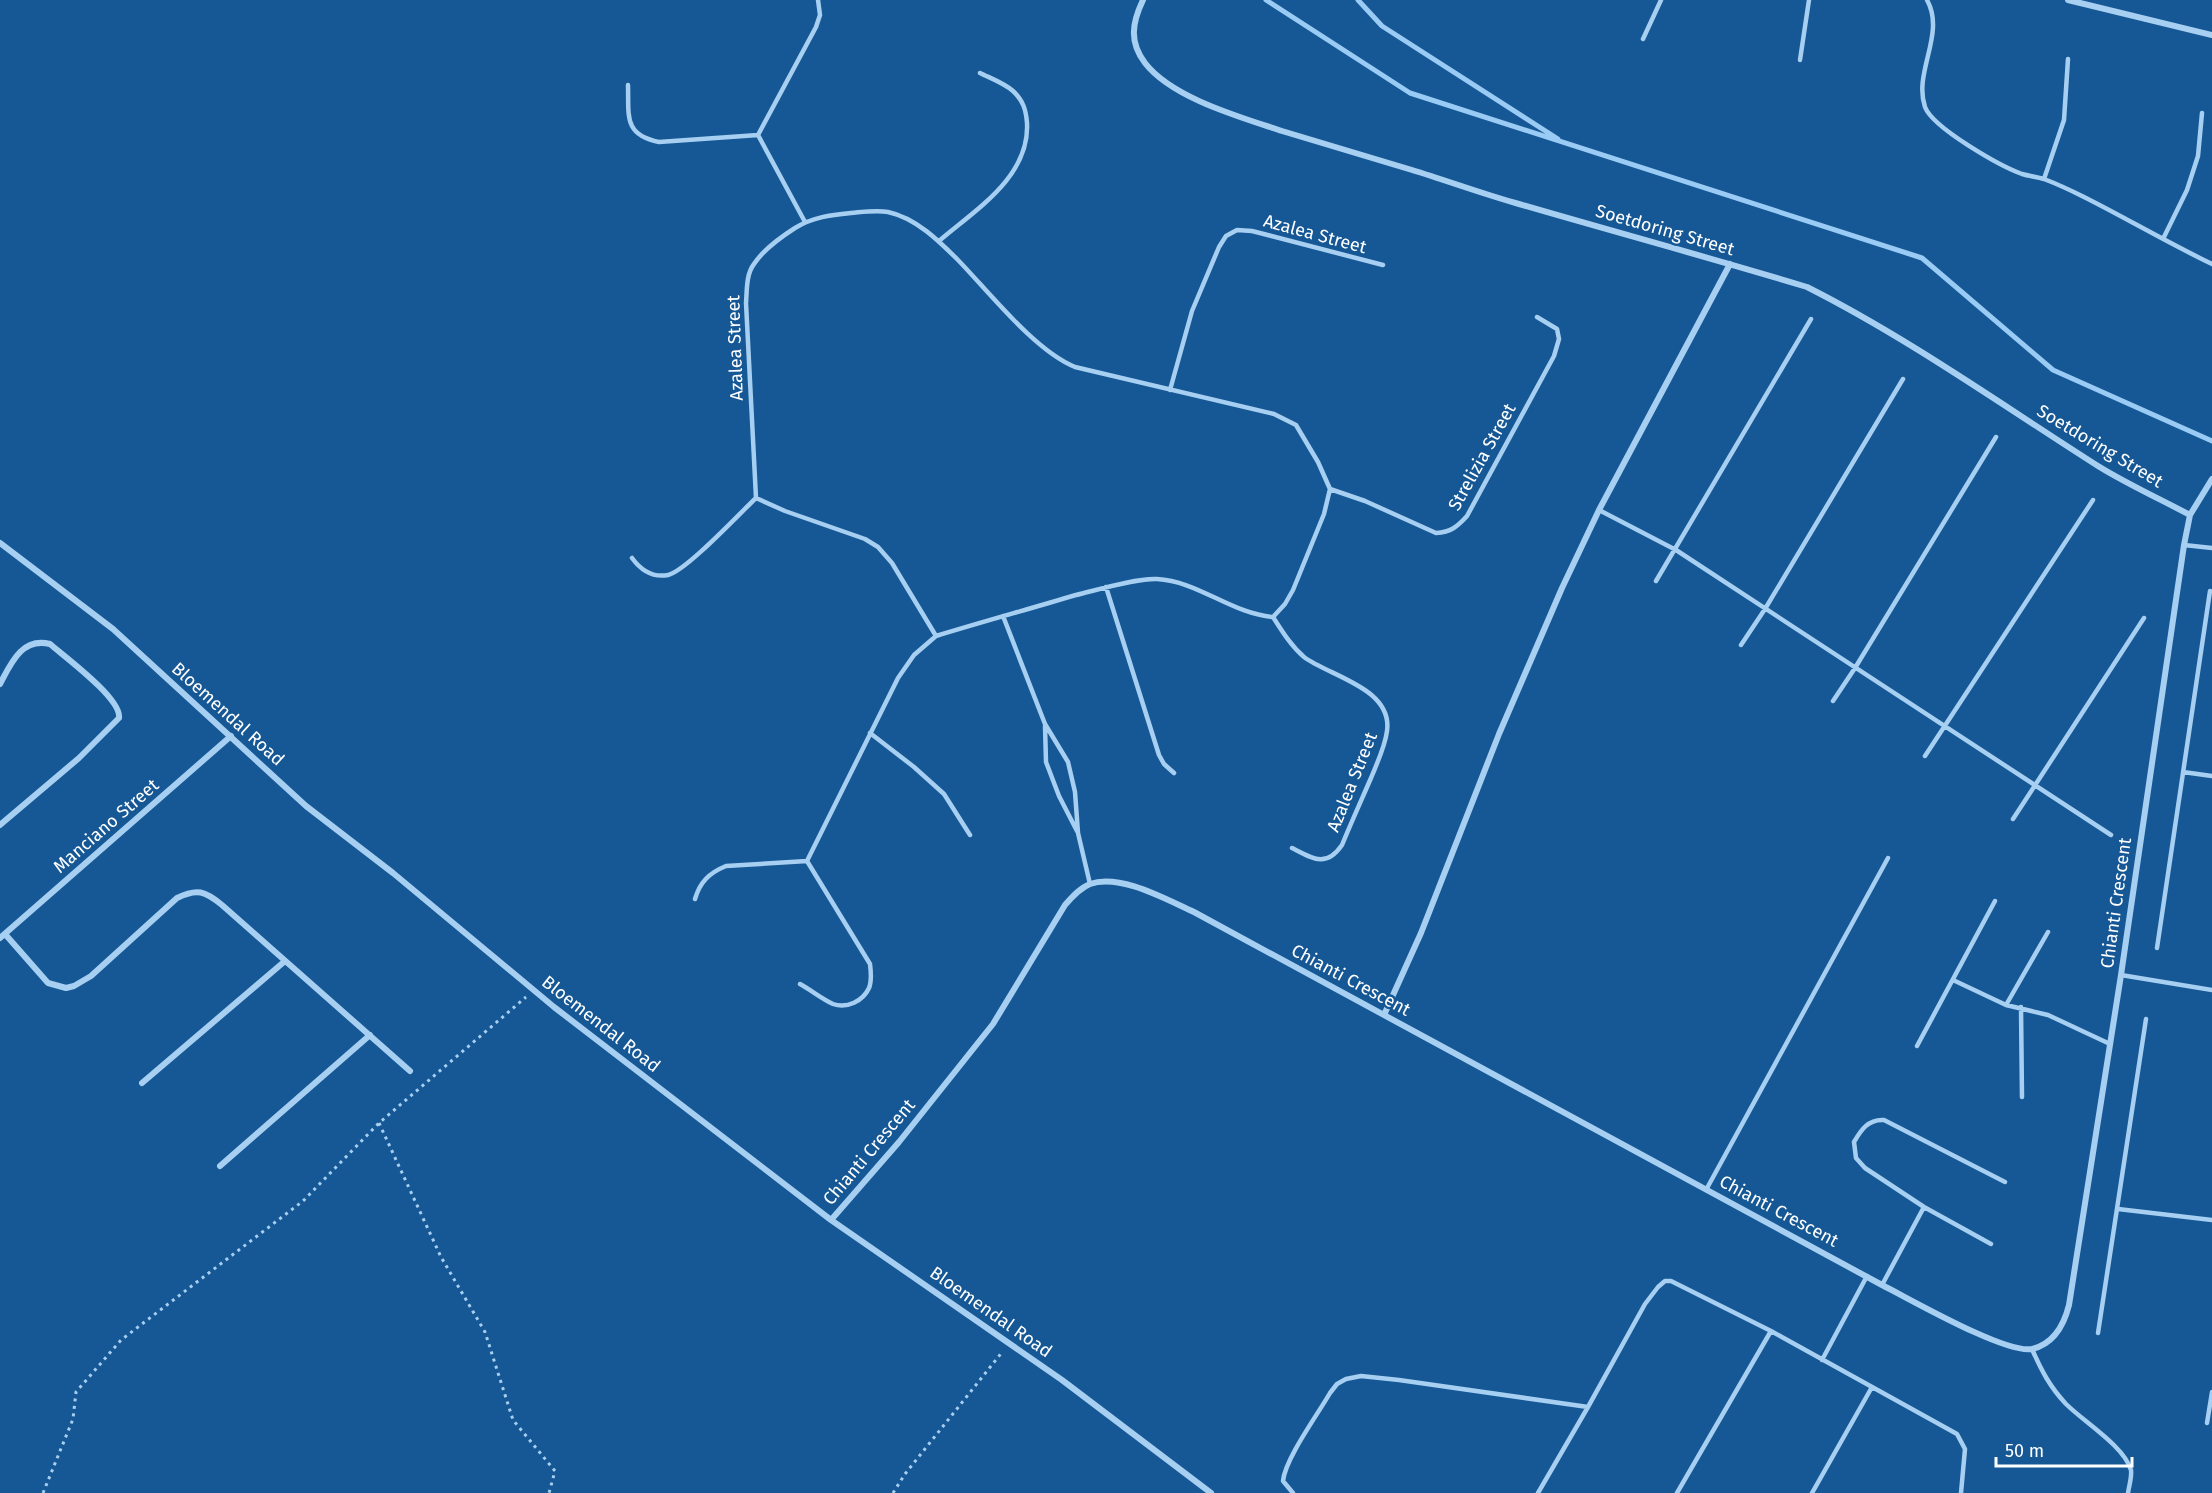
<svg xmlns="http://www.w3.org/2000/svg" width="2212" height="1493" viewBox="0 0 2212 1493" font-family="'Fira Sans',sans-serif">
	<rect width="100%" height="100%" fill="#165895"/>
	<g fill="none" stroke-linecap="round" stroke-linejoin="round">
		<!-- stream -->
		<path stroke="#99cbf4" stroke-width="5" d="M1266,0L1410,93L1922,258L2053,370L2212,441
			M1358,0L1382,26L1558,139"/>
		<!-- path -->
		<path stroke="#a7cff1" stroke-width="3" stroke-dasharray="3 4.5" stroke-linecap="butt" d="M379,1123L441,1257L485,1332L513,1420L555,1471L549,1493
			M43,1493L73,1419L76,1392L121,1340L303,1201L379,1123L526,997
			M893,1493L905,1474L1003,1351"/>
		<!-- lane -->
		<path stroke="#a7cff1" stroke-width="4.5" d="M1927,0C1946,34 1913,72 1925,107C1933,128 2000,166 2022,174C2029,176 2037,177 2044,179C2057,184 2070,190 2082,196C2126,218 2168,243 2212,264
			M1643,39L1661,0
			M1800,60L1809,0
			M628,85C629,115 623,135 659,142L758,135
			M2044,179L2064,120L2068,59
			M805,222L758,135L816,27L820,15L818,0
			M2163,239L2187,190L2198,156L2202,113
			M939,241C975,210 1030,177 1027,123C1026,110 1023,100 1013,91C1004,83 990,78 980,73
			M1170,390L1192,311L1219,247L1226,236L1237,230L1252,231L1383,265
			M1330,489L1365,501L1436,533C1451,532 1457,527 1467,516L1554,356L1559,339L1557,329L1537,317
			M756,498L746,303C747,291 746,274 754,264C763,250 781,237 795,228C813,217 831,215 851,213C863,212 876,210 888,212C916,218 939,241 958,260C989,292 1035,351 1075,367L1274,414L1296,425L1318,462L1330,489L1324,514L1293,590L1285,604L1273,617
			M756,498L785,511L865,539L878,547L892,563L936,636
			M1599,510L1676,550L2111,835
			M2184,545L2212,548
			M632,558C640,569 652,578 668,575C686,571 740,513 756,498
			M1656,581L1811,319
			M1106,587L1159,755L1164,764L1174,773
			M1003,616L1045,724L1068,762L1075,792L1078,833L1090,884
			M1273,617C1282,631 1291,646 1304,657C1329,676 1393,688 1387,731C1385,747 1377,763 1371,778C1361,801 1351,823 1342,845C1326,868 1313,859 1292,848
			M1741,645L1765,609L1903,379
			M1833,701L1855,668L1996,437
			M1045,726L1046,762L1059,796L1077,831
			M870,733L914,767L944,794L970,835
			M1925,756L2093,500
			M2183,772L2212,776
			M2013,819L2144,618
			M807,861L898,678L914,655L936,636C982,622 1029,609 1076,595C1097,590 1136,578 1157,579C1198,581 1232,614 1273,617
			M695,899C700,882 709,873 726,866L807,861
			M2157,948L2210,591
			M2121,975L2212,990
			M1953,980L2006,1005L2048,1015L2110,1044
			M800,984C811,990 822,999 833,1004C847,1009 863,1001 869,988C872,981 871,972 870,964L807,861
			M2006,1005L2048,932
			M2021,1007L2022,1097
			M1917,1046L1995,901
			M1706,1190L1888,858
			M2118,1209L2212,1220
			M1991,1244L1924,1207L1865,1168L1856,1158L1854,1142C1861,1130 1868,1119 1884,1120L2005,1182
			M1882,1285L1924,1207
			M2098,1333L2146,1019
			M2032,1349C2041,1370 2050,1387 2066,1404C2084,1422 2124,1446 2131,1470C2132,1477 2129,1486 2128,1493
			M1822,1360L1867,1276
			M2207,1423L2212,1392
			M1293,1493L1283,1481C1285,1459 1318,1414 1330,1393L1337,1384L1346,1379L1361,1376L1399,1380L1588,1407
			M1538,1493L1588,1407L1645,1304L1658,1287L1665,1281H1671L1771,1331L1957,1434L1965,1449L1961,1493
			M1677,1493L1771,1331
			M1812,1493L1872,1387"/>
		<!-- street -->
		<path stroke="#a7cff1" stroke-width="6" d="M1143,0C1132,23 1129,42 1145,63C1172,98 1240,117 1282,131C1325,144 1368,157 1412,170C1448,181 1483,194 1519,204C1615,232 1711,258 1807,287C1908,338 2002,405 2098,466C2127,484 2160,499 2190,515
			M2068,0L2212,35
			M0,543L113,629L306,806L393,873L554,1007L831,1220L1062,1380L1211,1493
			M0,684C11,663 22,637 50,644C65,657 122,699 119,718L79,758L0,825
			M5,934L48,983L66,988L74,986L91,976L177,898C197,888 205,891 222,905L410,1071
			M0,938L231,736
			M1384,1015L1421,933L1499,734L1562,588L1599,510L1730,264
			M142,1083L285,961
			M220,1166L370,1035
			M831,1220L899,1142L993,1024L1065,905C1072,897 1080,888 1090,884C1120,873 1167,900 1194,912L1882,1285C1910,1299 2005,1354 2032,1349C2053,1344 2064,1325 2069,1305L2121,975L2184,545L2190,515L2212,479"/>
	</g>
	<g text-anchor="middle" stroke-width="5" stroke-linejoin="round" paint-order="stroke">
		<!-- street labels -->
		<g font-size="18" fill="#fff" stroke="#165895">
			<text transform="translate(1665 230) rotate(16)" y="6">Soetdoring Street</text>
			<text transform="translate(1315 234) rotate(15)" y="6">Azalea Street</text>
			<text transform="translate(735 348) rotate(-92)" y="6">Azalea Street</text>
			<text transform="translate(2100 446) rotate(31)" y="6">Soetdoring Street</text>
			<text transform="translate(1482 457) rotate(-61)" y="6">Strelizia Street</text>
			<text transform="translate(228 714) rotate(42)" y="6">Bloemendal Road</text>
			<text transform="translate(1352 782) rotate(-68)" y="6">Azalea Street</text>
			<text transform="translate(106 826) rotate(-41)" y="6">Manciano Street</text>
			<text transform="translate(2116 903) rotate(-82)" y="6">Chianti Crescent</text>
			<text transform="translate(1351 980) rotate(28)" y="6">Chianti Crescent</text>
			<text transform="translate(601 1024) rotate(38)" y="6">Bloemendal Road</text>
			<text transform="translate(869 1152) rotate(-50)" y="6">Chianti Crescent</text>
			<text transform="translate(1779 1211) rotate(28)" y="6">Chianti Crescent</text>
			<text transform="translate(991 1312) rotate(35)" y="6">Bloemendal Road</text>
		</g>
	</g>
	<!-- scale -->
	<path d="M1996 1457v9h136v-9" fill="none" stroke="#ffffff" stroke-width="3"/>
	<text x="2005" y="1457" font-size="18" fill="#ffffff" stroke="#165895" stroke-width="4.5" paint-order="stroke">50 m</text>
</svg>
